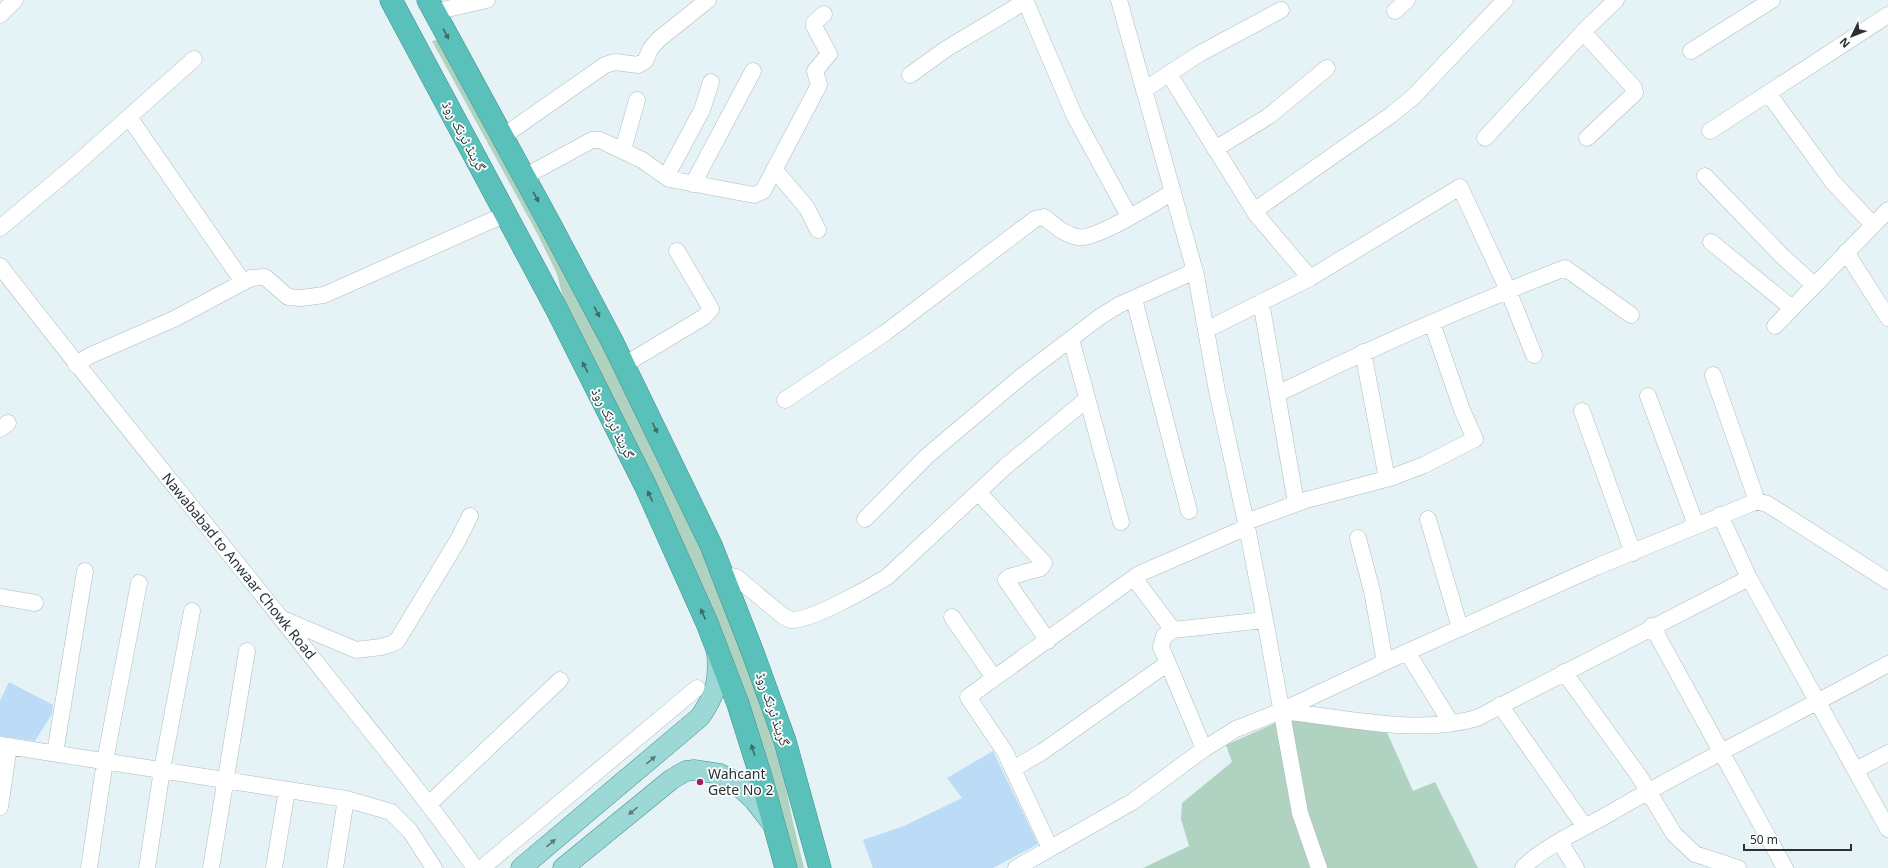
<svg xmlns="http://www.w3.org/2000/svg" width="1888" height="868" viewBox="0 0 1888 868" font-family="'Noto Sans','Noto Naskh Arabic',sans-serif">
	<rect width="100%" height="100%" fill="#e5f3f7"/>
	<!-- green -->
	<path fill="#b0d2c0" d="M442,39L571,277L708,555L779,752L792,818L804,868H793L758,744L563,298L557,274L538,235L432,41Z
		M1315,719L1386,730L1413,791L1435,782L1478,868H1143L1189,846L1181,819L1182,803L1232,762L1226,745L1282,720Z"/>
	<!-- building -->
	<path fill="#bbdbf7" d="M9,682L53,705L52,714L35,741L0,736V701Z
		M993,751L1038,844L993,868H873L863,840L904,826L962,798L947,778Z"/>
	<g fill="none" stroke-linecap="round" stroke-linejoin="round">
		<defs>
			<path id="minor" d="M1025,0L1075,117L1129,216
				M1119,0L1196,275L1217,391L1247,527L1265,620L1300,813L1319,868
				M1395,11L1407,0
				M434,12L487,0
				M0,15L15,0
				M1583,32L1634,88L1635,93L1587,138
				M1691,51L1772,0
				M1169,74L1256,214L1310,278
				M910,75L946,49L1026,1
				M1144,90L1199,54L1281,10
				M1768,93L1832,181L1873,225
				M129,117L243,282
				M1710,131L1888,15
				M502,137L605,65L615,62L638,65L645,61L651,48L659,39L708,0
				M1485,138L1587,28L1616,0
				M1215,149L1269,116L1327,68
				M623,150L637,100
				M774,169L807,208L818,230
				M1705,176L1783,257L1814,285
				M524,177L592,140H600L642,160L669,179L754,195L763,191L819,85L815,71L829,54L814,26V23L824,14
				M666,177L702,110L711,82
				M693,184L753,71
				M1254,211L1391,115L1413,97L1505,0
				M0,228L74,166L194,59
				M1711,242L1792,308
				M1846,252L1888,318
				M0,266C109,407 223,544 334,685C382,745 431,805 475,868
				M1134,299L1189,511
				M1261,302L1296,503
				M1775,326L1888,210
				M1206,330L1310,278L1460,187L1508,290L1534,355
				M1071,339L1121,522
				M1363,352L1387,479
				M76,365L89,356L174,319L251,278L265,277L288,297L301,298L324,295L506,214
				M624,365L704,317L711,309L677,251
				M1713,375L1757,501
				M1277,394C1371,348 1467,306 1565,268L1631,315
				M1648,396L1696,525
				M785,400L885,333L1035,219L1044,217C1055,225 1064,235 1078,237C1095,241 1155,202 1173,192
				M1582,411L1633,553
				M0,429L8,423
				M978,492L1044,563L1041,568L1009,577L1006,580L1048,641
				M1720,515L1749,578L1888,829
				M865,519L927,456L1022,376L1101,316L1119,305L1195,271
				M1428,519L1460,628
				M1246,522L1306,500L1390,478L1424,465L1475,439L1462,410L1432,323
				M1358,538L1372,591L1385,662
				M722,574L736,577L783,616C785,617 789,619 791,620C811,621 869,588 887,577L1005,467L1087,399
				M1134,578L1173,630L1164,636L1161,647L1204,749
				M0,597L35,603
				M952,617L994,678
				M283,619L356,650L381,647L391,644L397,641L458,540L470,516
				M1652,626L1785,868
				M1173,630L1265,620
				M1407,652L1451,723
				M1564,672L1639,776L1674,834L1695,854L1738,868
				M1500,705L1585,827
				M1281,711C1343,717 1416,736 1477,718L1749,578
				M0,745L346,799L391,812L410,831L434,868
				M55,753L85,571
				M1013,769L1042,752L1168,663
				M1856,770L1888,753
				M429,804L560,680
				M0,807L9,746
				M1560,842L1576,868
				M1050,848L1005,752L968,697L1139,574L1247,527
				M89,868L105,761L139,583
				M147,868L162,770L192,611
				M211,868L247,651
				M274,868L287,790
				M335,868L346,799
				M482,868L697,688
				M1016,868L1132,802L1204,749L1236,729L1281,711L1385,662L1596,567L1757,501L1767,504L1780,512L1888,581
				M1523,868C1540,849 1584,828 1607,815C1699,761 1795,715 1888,664"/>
			<path id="major" d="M521,868L700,717C716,694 719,681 717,654
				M563,868L672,779L686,771L694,770L720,774L731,779L754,800L774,826"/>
			<path id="highway" d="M391,0L557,310L646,487L707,623L738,704L761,777L786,868
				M428,0L551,226L613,343L711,545L753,653L785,741L820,868"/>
		</defs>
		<!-- minor casing -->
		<use href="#minor" stroke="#adbbbf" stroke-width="17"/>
		<!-- major casing -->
		<use href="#major" stroke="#4a8e8a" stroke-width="21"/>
		<!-- highway casing -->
		<use href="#highway" stroke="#4a8e8a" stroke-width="23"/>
		<!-- minor -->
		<use href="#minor" stroke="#fff" stroke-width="16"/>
		<!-- major -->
		<use href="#major" stroke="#9cd9d6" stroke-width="20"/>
		<!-- highway -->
		<use href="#highway" stroke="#5ac0ba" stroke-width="22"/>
	</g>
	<!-- one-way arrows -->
	<defs><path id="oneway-solid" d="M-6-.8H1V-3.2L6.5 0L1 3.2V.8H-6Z"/></defs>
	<g fill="#3e6a68">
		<use href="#oneway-solid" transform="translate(446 34) rotate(62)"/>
		<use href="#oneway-solid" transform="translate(536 197) rotate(61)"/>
		<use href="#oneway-solid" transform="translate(597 312) rotate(62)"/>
		<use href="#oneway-solid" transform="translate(585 367) rotate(-117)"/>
		<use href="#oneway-solid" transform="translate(655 428) rotate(64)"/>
		<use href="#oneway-solid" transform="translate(650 496) rotate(-114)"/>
		<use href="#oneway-solid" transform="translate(703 614) rotate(-114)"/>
		<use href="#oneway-solid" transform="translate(753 750) rotate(-108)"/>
	</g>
	<g fill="#5e7c7b">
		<use href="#oneway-solid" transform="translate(651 760) rotate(-40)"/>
		<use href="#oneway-solid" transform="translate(633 811) rotate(141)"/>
		<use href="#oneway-solid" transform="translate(551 843) rotate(-40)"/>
	</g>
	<!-- markers -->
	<circle fill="#a51c65" stroke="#fbfeff" stroke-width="1.5" cx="700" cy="782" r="4"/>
	<g text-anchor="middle" stroke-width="3.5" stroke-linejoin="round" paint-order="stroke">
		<!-- street labels -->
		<g font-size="14" fill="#2b3031" stroke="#fbfeff">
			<text transform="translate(464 136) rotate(62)" y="5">گرینڈ ٹرنک روڈ</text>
			<text transform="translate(613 423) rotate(63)" y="5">گرینڈ ٹرنک روڈ</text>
			<text transform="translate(239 566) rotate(51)" y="5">Nawababad to Anwaar Chowk Road</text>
			<text transform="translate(773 709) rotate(71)" y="5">گرینڈ ٹرنک روڈ</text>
		</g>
		<!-- poi labels -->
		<g font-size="14" fill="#2b3031" stroke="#fbfeff" text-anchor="start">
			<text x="708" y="779">Wahcant<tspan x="708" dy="16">Gete No 2</tspan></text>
		</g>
	</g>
	<!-- north arrow -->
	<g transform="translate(1852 36) rotate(227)" stroke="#fbfeff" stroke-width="3" paint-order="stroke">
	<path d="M0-3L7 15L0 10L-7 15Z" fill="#2b3031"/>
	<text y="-6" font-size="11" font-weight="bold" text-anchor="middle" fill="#2b3031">N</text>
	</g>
	<!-- scale -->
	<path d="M1744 844v6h107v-6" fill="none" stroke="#2b3031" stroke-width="2"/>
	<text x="1750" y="844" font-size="12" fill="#2b3031" stroke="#fbfeff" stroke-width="3" paint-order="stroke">50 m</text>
</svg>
